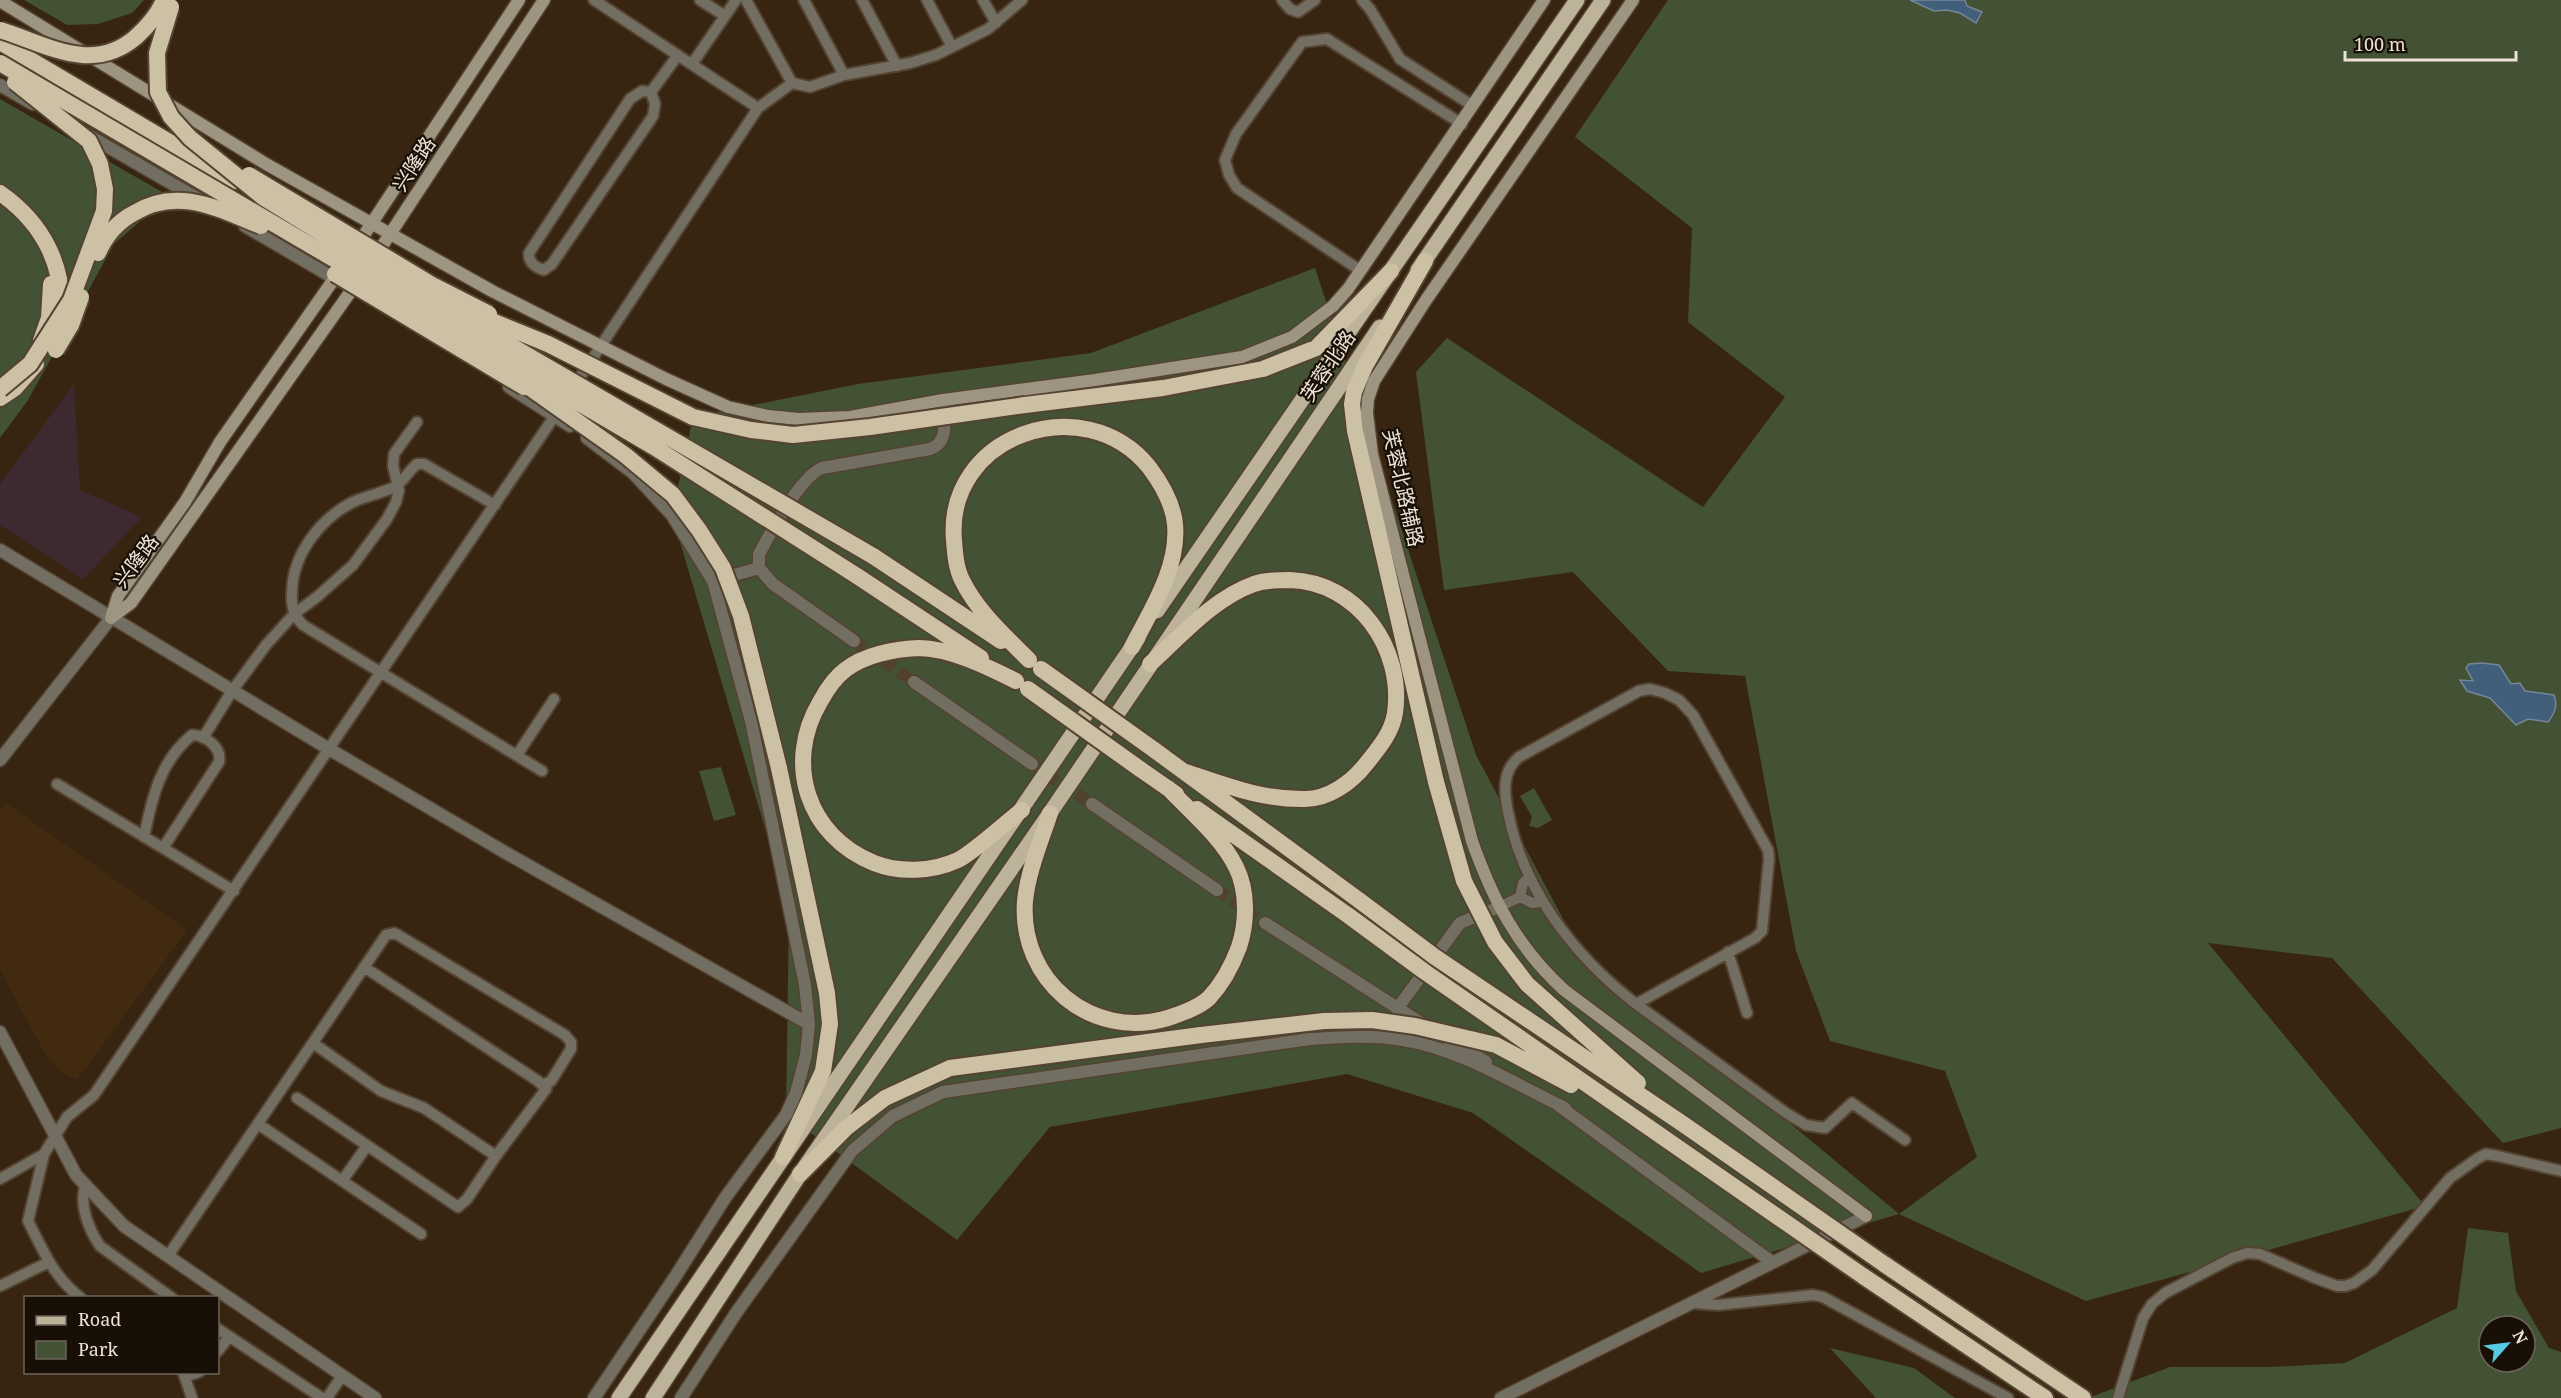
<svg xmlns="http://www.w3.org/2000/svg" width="2561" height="1398" viewBox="0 0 2561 1398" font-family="'Noto Serif','Noto Sans SC',serif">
	<rect width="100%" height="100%" fill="#372511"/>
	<!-- built -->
	<path fill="#412a0f" d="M6,803L187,930L77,1080L63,1074L44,1052L0,970V811Z"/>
	<!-- education -->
	<path fill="#3d2a30" d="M74,384L80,490L142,517L83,579L0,525V484Z"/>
	<!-- green -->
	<path fill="#435134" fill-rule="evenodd" d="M24,0H144L132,13L98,24L67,25Z
		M1668,0H2561V1128L2503,1143L2332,958L2208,943L2425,1206L2086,1301L1899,1214L1701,1273L1473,1113L1347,1074L1050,1127L957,1240L786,1115L789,909L672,515L693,417L858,384L1091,353L1315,268L1476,755L1578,947L1899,1214L1977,1157L1945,1071L1830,1041L1796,951L1745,676L1668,671L1573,572L1444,590L1416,372L1447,338L1703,507L1785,397L1688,322L1692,228L1575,137Z
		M0,99L169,196L114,244L28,400L0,438Z
		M721,767L736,815L714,821L699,771Z
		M1534,788L1552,820L1538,828L1529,826L1532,817L1520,796Z
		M2468,1228L2508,1233L2516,1291L2549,1348L2561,1352V1398H2088L2170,1367H2270L2345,1363L2457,1308ZM2489,1326H2525V1362H2489Z
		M1830,1348L1914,1368L1955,1398H1876Z"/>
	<!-- water -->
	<path fill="#415f7b" stroke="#758696" stroke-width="1.5" d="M1910,0H1965L1967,6L1982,12L1976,23L1960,13L1947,10L1934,11Z
		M2482,663L2499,665L2511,684L2520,683L2525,691L2554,695C2558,705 2555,713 2548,722L2528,719L2516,725L2490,698L2467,691L2460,680L2473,681L2466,668L2469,664Z"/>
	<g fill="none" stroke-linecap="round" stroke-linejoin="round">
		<!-- tertiary-tunnel -->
		<path stroke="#52412f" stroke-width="12" stroke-dasharray="12 6" stroke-linecap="butt" d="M854,641L914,682
			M1032,764L1092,804
			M1217,890L1265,923"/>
		<defs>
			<path id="minor" d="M594,0L758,108
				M700,0L725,16
				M746,0L792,83
				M804,0L844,75
				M862,0L897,66
				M927,0L952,47
				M983,0L996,23
				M1282,0L1290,9L1298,12L1315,0
				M1362,0L1370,9L1400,59L1473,106
				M692,64L736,0
				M642,91L651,92L655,104L653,116L552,264L544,270C537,268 528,263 529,253L630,99Z
				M651,92L678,55
				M1361,271L1237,188L1229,175L1225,160L1236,134L1302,42L1327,39L1462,124
				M573,388L758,108L792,83L810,87L844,75L910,63L936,55L988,29L1022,0
				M495,505L424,464H417C408,471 404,482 394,487C380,494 365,496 351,503C319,520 293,555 292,591C291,605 293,615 303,625L542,771
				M203,738L232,691L266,645L294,614L317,597L353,565L387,519L396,502L399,490L393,466L394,454L417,422
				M517,755L554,699
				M57,784L234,891
				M144,837C152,798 160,761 192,735C206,735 222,748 219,762L163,848
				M1520,897L1532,903L1542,902
				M1520,897L1523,883L1530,877
				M1499,907L1520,897
				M1728,952L1747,1013
				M364,967L538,1081L546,1089
				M1636,1004L1755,938L1762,931L1769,859L1768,850L1693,715L1679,700L1665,693L1650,689L1639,691L1519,757C1502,771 1504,792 1508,812C1523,890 1574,956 1636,1004L1786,1113L1806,1125L1825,1128L1852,1103L1905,1140
				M313,1043L381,1091L424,1108L496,1156
				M258,1124L421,1234
				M44,1154L28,1221C43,1250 54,1278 81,1298
				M0,1179L44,1154L67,1117L94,1095L558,411
				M342,1181L367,1146
				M86,1185C78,1203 89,1230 100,1246L172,1298
				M168,1256L386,935L394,933L398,935L565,1035L571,1042V1049L551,1081L547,1083L546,1089L496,1156L467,1199L458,1207L297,1098
				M0,1286L49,1262
				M1693,1303L1718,1305L1813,1295L1823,1297L2008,1398
				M218,1329L322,1398
				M218,1351L229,1337
				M183,1372L192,1398
				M185,1377L199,1372
				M327,1398L342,1376
				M2118,1398L2143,1318L2152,1304L2165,1293L2232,1258L2247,1253L2260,1254L2315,1278L2337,1286H2345L2354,1283L2372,1270L2450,1178L2478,1158L2486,1154L2498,1156L2561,1171"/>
			<path id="tertiary" d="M0,85L33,104
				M84,133L202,201
				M245,226L339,281
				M509,387L570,426
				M587,438L633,473L672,515L713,581L751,721L805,985L809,1024L806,1055L796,1093L786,1115L725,1198L677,1274L594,1398
				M0,550L329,749L508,854L809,1024
				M720,579L759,568
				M854,641L773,584L759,568V554C771,532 800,477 822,468L930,449C950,442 944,418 943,400
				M914,682L1032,764
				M0,760L111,618
				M1092,804L1217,890
				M1265,923L1424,1025
				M1397,1009L1460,923L1499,907
				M0,1032L76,1175L124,1226L375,1398
				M1444,1037L1486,1062
				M1558,1105L1772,1262
				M681,1398L736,1313L852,1151L893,1116L943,1092L1310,1039C1341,1037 1372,1035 1403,1040C1460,1049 1513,1083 1565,1108
				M1501,1398L1866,1216"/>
			<path id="secondary" d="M1633,0L1426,300L1374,381L1368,399L1367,413L1372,454L1472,841C1493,900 1517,947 1564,990L1866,1216
				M0,1L266,164L492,291L666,379L728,407L768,416L799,419L850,417L943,400L1095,380L1242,357L1292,337L1333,306L1348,289L1544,0
				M356,247L519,0
				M373,260L544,0
				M111,618L131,603L358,281
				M111,618L118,596L185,502L220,442L341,269"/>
			<path id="primary" d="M1418,270L1603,0
				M1157,611L1577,0
				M619,1398L1138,638
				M653,1398L800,1174L1050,813L1380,327"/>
			<path id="trunk" d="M0,42L235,181
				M0,193C43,223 67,268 60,321
				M1425,261L1365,366L1354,392L1352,404L1355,431L1436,782
				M41,341L49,318L51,284
				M0,398L15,388L36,364
				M1025,405L1163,388L1263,369L1316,348L1391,271
				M873,556L1001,641
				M857,576L981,658
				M1029,660C1005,636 977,611 962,580C956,568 955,554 954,540C945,435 1084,387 1149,467C1161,483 1173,504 1175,524C1179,568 1151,610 1132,647
				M1150,664C1181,636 1214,598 1254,584C1264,580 1279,580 1290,580C1358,582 1404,649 1395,713C1392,733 1378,749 1366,764C1352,782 1329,799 1305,799C1262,800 1225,785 1186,772
				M1016,681C988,667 950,648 918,648C894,649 864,655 845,670C834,678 826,691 820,702C784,763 807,836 874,863C899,873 932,872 958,860C975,851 1005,823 1022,810
				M1153,749L1360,901
				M779,768L827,993L830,1024L823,1071L783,1157
				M1140,769L1176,794
				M1197,809L1349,916
				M1050,813C1041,841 1028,871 1025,901C1019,980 1091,1041 1168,1018C1182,1013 1198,1008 1209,998C1223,983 1232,966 1239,947C1247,923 1248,891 1236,867C1221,837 1191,812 1168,788
				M800,1174L846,1128L885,1098L950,1068L1201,1035
				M1884,1264L2083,1398
				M1863,1276L2045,1398"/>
		</defs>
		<!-- minor casing -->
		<use href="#minor" stroke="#544331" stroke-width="14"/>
		<!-- tertiary casing -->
		<use href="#tertiary" stroke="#544331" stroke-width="15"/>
		<!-- secondary casing -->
		<use href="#secondary" stroke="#544331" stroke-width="15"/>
		<!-- primary casing -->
		<use href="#primary" stroke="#544331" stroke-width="18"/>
		<!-- trunk casing -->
		<use href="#trunk" stroke="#544331" stroke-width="20"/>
		<!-- minor -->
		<use href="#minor" stroke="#736e62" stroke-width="10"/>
		<!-- tertiary -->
		<use href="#tertiary" stroke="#736e62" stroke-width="12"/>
		<!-- secondary -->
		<use href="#secondary" stroke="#9d9582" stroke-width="12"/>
		<!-- primary -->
		<use href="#primary" stroke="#bdb39a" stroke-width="15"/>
		<!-- trunk -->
		<use href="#trunk" stroke="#ccc0a5" stroke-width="16"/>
		<defs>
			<path id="trunk-bridge" d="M171,7L157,53L158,92L171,117L190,138L264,198L408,286L873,556
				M0,30C46,44 92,75 136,37C148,26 158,15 164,0
				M0,63L654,447L857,576
				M249,175L434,286L489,314
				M98,253C106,235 117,222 134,213C178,186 218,209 261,226
				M335,274L524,387
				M477,315L548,344L693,417L751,430L793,435L870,427L1025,405
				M56,350L71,325L81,297
				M516,378L625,455L673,495L699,530L723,568L741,616L779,768
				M0,389L30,364L71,300L104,211L105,189L100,164L89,141L15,82
				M1041,669L1153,749
				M1028,689L1140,769
				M1436,782L1464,881L1495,942L1527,984L1638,1083
				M1360,901L1435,957L1683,1124L1884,1264
				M1349,916L1425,972L1863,1276
				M1201,1035L1324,1021L1372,1020L1415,1026L1496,1045L1571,1085"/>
		</defs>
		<!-- trunk-bridge casing -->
		<use href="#trunk-bridge" stroke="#544331" stroke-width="20" stroke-linecap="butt"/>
		<!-- trunk-bridge -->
		<use href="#trunk-bridge" stroke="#ccc0a5" stroke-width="16"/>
	</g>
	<g text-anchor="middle" stroke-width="4.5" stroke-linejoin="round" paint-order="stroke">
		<!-- street labels -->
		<g font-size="20" fill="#eee2d6" stroke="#181007">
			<text transform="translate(414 164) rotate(-57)" y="7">兴隆路</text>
			<text transform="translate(1328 366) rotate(-56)" y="7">芙蓉北路</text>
			<text transform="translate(1403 488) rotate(77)" y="7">芙蓉北路辅路</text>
			<text transform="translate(136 561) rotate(-53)" y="7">兴隆路</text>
		</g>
	</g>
	<!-- legend -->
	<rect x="24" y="1296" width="195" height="78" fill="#181007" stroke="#6e645a" stroke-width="1.5"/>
	<rect x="36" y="1316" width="30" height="9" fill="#bdb39a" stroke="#6e645a" stroke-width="1.5"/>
	<text x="78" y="1326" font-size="18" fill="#eee2d6">Road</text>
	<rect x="36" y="1341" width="30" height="18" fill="#435134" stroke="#6e645a" stroke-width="1.5"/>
	<text x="78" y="1356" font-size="18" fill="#eee2d6">Park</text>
	<!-- north arrow -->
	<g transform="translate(2507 1344) rotate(62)"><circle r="28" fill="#181007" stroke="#6e645a" stroke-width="1.5"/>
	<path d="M0-4.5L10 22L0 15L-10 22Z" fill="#58c9e3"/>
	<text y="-9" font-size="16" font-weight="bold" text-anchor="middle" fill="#eee2d6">N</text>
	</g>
	<!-- scale -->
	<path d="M2345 51v9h171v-9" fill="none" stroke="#eee2d6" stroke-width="3"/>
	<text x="2354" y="51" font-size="18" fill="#eee2d6" stroke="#181007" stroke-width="4.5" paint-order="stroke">100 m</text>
</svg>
